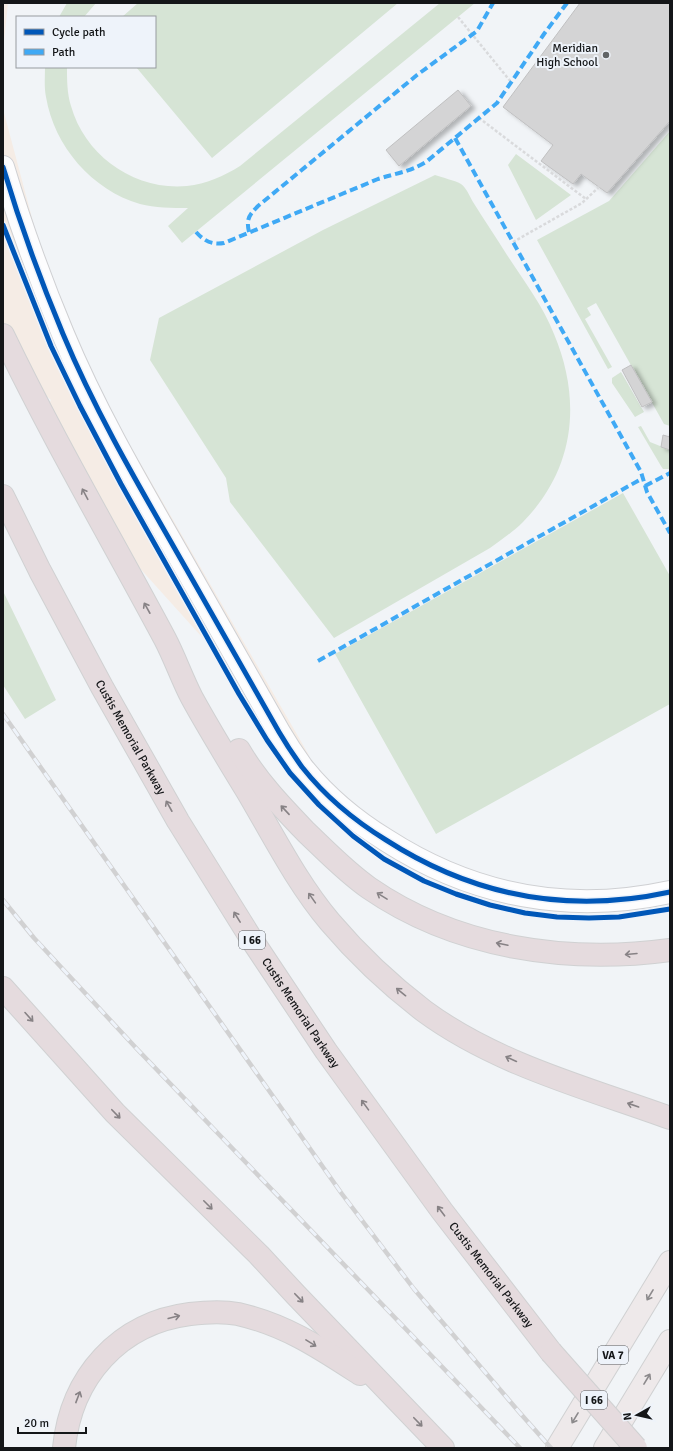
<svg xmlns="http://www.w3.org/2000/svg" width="673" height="1451" viewBox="0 0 673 1451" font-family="Signika,sans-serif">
	<defs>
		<filter id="shadow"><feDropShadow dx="4.5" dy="2.5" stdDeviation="2" flood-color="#0004"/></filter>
	</defs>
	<rect width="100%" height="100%" fill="#f1f4f7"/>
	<!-- industrial -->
	<path fill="#f5ece5" d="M3,3H8L3,51Z
		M3,109L40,248L102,397L310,757L81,503L39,423L51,400L19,374L3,340Z"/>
	<!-- green -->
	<path fill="#d6e4d5" d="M67,3H96L84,17H59Z
		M138,3H398L212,158L136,67H155V17H122Z
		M440,3H475L182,243L168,226L188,208C172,208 155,208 140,204C92,190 54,146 46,97C44,87 45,77 45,67H67C67,80 67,93 71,106C85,156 135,191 187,186C206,184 224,176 240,166Z
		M670,131V426L664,424L596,303L587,308L591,315L585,319L612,367L608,369L537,240L609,201Z
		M516,154L571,195L536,220L508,165Z
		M435,175C443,178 454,180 461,184C466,187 470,197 473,202C484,220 496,237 507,255C524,281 543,306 554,334C582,401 575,469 523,522C513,532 501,540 490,548L334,638L230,502L226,478L150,360L159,318L323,230Z
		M621,372L644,412L635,417L612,383V378Z
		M641,426L650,442L670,450V469H663L661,466L638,427Z
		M623,493L670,576V704L436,834L335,654Z
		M3,591L56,700L25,719L3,685Z"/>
	<!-- building -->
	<path fill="#d4d4d5" stroke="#c0c0c1" filter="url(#shadow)" d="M580,3H670V121L607,193L581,174L573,184L541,161L553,145L503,107Z
		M458,90L471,106L399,166L386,150Z
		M631,365L652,402L642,407L622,370Z
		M663,435L670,437V450L661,447Z"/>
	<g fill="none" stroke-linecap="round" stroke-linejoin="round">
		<defs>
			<path id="minor" d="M3,167C20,224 40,279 63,334C93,406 132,474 171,542C207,605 243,669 279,732C286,744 294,756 302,767C325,796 355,821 386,840C473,896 569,914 670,892"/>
			<path id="major" d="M557,1448L670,1262
				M605,1448L670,1341"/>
			<g id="highway">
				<path d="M3,335C53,439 111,538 165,639C175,658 182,679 192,698C209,729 228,760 247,791C273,835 297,883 330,922C358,955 390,985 424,1011C496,1064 587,1088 670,1118"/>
				<path id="s1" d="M3,496L40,571L102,687L178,821L252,940L326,1051L442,1211L551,1352"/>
				<path d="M239,750C257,781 281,806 306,832C326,851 346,872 369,888C456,948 567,964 670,950"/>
				<path d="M3,988L115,1113L259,1255L296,1295L443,1448"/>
				<path d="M64,1448C71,1377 119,1323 190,1314C206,1312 223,1311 238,1314C286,1325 320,1348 360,1374"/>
			</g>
		</defs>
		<!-- minor casing -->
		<use href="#minor" stroke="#cfd0d3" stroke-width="24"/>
		<!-- major casing -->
		<use href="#major" stroke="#d0d1d2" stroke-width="24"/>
		<!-- highway casing -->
		<use href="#highway" stroke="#d0d1d2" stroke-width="24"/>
		<!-- path -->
		<path stroke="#d9dadc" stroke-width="2.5" stroke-dasharray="3 2" stroke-linecap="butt" d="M458,17L511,82
			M479,118L586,199
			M513,242L582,203L599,187"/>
		<!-- minor -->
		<use href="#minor" stroke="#fdfdfe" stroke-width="22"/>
		<!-- major -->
		<use href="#major" stroke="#eee9ea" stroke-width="22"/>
		<!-- highway -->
		<use href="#highway" stroke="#e5dbde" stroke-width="22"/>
		<defs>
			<path id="rail" d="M3,714L342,1194L414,1289L520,1413L551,1448
				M3,900L34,938L137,1049L520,1448"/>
		</defs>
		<!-- rail casing -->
		<use href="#rail" stroke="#d1d1d2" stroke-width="4.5"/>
		<!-- rail -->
		<use href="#rail" stroke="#eef3fa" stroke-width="3" stroke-dasharray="9" stroke-linecap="butt"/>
		<defs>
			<path id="highway-bridge" d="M551,1352L636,1448"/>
		</defs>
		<!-- highway-bridge casing -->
		<use href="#highway-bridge" stroke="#d0d1d2" stroke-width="24" stroke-linecap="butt"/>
		<!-- highway-bridge -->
		<use href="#highway-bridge" stroke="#e5dbde" stroke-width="22"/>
		<!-- quiet -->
		<path stroke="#3fa9f5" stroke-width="4" stroke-dasharray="8 4" stroke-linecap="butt" d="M455,138L641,472L647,492L670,533
			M196,232C204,241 212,245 224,243L378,179C397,173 409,172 426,162L497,103L544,34L567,3
			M249,232C246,219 249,215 258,206L417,75L477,31L493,3
			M645,486L670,473
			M318,661L643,478"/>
		<defs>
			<path id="cycleway" d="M3,167C20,224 40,279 63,334C93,406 132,474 171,542C207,605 243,669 279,732C286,744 294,756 302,767C325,796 355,821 386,840C473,896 569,914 670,892
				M3,225L51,346L80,406L121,484L239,694L267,740L290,773L319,805L353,836L384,859L424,881L456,894L490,905L525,913L557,917L589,918L619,917L670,909"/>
		</defs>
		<!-- cycleway casing -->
		<use href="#cycleway" stroke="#eef3fa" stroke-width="8"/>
		<!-- cycleway -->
		<use href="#cycleway" stroke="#0057b8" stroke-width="5"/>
	</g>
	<!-- one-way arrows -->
	<defs><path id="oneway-shaft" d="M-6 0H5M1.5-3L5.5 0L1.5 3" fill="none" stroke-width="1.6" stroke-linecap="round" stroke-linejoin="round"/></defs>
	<g stroke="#878285">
		<use href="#oneway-shaft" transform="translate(85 494) rotate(-118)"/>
		<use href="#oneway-shaft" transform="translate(147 608) rotate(-119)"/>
		<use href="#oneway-shaft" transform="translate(169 806) rotate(-119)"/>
		<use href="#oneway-shaft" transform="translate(285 810) rotate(-133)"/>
		<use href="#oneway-shaft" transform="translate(382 896) rotate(-148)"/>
		<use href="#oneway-shaft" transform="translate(312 898) rotate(-125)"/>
		<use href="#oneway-shaft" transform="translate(237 917) rotate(-122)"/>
		<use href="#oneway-shaft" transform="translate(502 944) rotate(-168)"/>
		<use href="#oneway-shaft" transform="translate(631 954) rotate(175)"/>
		<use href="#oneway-shaft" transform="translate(401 992) rotate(-141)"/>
		<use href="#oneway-shaft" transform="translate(29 1017) rotate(48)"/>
		<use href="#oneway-shaft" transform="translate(511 1059) rotate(-155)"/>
		<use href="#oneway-shaft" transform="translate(365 1105) rotate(-126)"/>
		<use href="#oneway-shaft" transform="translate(633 1105) rotate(-161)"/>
		<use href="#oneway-shaft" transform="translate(116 1114) rotate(46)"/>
		<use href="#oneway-shaft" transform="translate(208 1205) rotate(45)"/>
		<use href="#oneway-shaft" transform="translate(441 1211) rotate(-127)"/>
		<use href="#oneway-shaft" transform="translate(299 1298) rotate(46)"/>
		<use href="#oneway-shaft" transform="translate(174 1317) rotate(-14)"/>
		<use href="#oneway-shaft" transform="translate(311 1343) rotate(32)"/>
		<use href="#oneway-shaft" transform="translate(78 1397) rotate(-69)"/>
		<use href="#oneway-shaft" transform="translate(418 1422) rotate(46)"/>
	</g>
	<g stroke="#8c8a8c">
		<use href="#oneway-shaft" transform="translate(650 1295) rotate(121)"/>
		<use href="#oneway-shaft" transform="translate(647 1379) rotate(-59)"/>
		<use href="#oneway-shaft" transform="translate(575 1418) rotate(121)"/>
	</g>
	<!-- markers -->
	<circle fill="#616466" stroke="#eef3fa" stroke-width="1.5" cx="606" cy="55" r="4"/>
	<g text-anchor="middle" stroke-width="4" stroke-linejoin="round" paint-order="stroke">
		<!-- shield labels -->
		<g fill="#eef3fa" stroke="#55585c" stroke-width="1">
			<rect x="239" y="931" width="26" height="18" rx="3"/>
			<rect x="598" y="1346" width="30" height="18" rx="3"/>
			<rect x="581" y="1391" width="26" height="18" rx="3"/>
		</g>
		<g font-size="11" font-weight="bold" fill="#141618">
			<text x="252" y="944">I 66</text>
			<text x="613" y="1359">VA 7</text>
			<text x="594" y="1404">I 66</text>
		</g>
		<!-- poi labels -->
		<g font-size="12" fill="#141618" stroke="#eef3fa" text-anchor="end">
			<text x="598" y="52">Meridian<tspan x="598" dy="14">High School</tspan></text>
		</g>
		<!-- street labels -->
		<g font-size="12" fill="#141618" stroke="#eef3fa">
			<text dy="4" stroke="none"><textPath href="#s1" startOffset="273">Custis Memorial Parkway</textPath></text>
			<text dy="4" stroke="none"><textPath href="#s1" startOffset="597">Custis Memorial Parkway</textPath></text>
			<text dy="4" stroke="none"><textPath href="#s1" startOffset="921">Custis Memorial Parkway</textPath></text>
		</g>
	</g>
	<!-- border -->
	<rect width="673" height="1451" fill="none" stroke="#141618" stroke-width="8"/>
	<!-- legend -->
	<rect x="16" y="16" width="140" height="52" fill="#eef3fa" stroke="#979ba0"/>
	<rect x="24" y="29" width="20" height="6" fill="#0057b8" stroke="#979ba0"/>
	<text x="52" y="36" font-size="12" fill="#141618">Cycle path</text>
	<rect x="24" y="49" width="20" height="6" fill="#3fa9f5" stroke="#979ba0"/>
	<text x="52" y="56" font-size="12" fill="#141618">Path</text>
	<!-- north arrow -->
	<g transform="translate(637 1415) rotate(262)" stroke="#eef3fa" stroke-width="3" paint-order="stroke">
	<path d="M0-3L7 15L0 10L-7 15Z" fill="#141618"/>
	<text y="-6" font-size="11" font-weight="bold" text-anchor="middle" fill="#141618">N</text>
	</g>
	<!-- scale -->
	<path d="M18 1427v6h68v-6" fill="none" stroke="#141618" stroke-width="2"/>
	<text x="24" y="1427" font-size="12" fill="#141618" stroke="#eef3fa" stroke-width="3" paint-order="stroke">20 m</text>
</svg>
